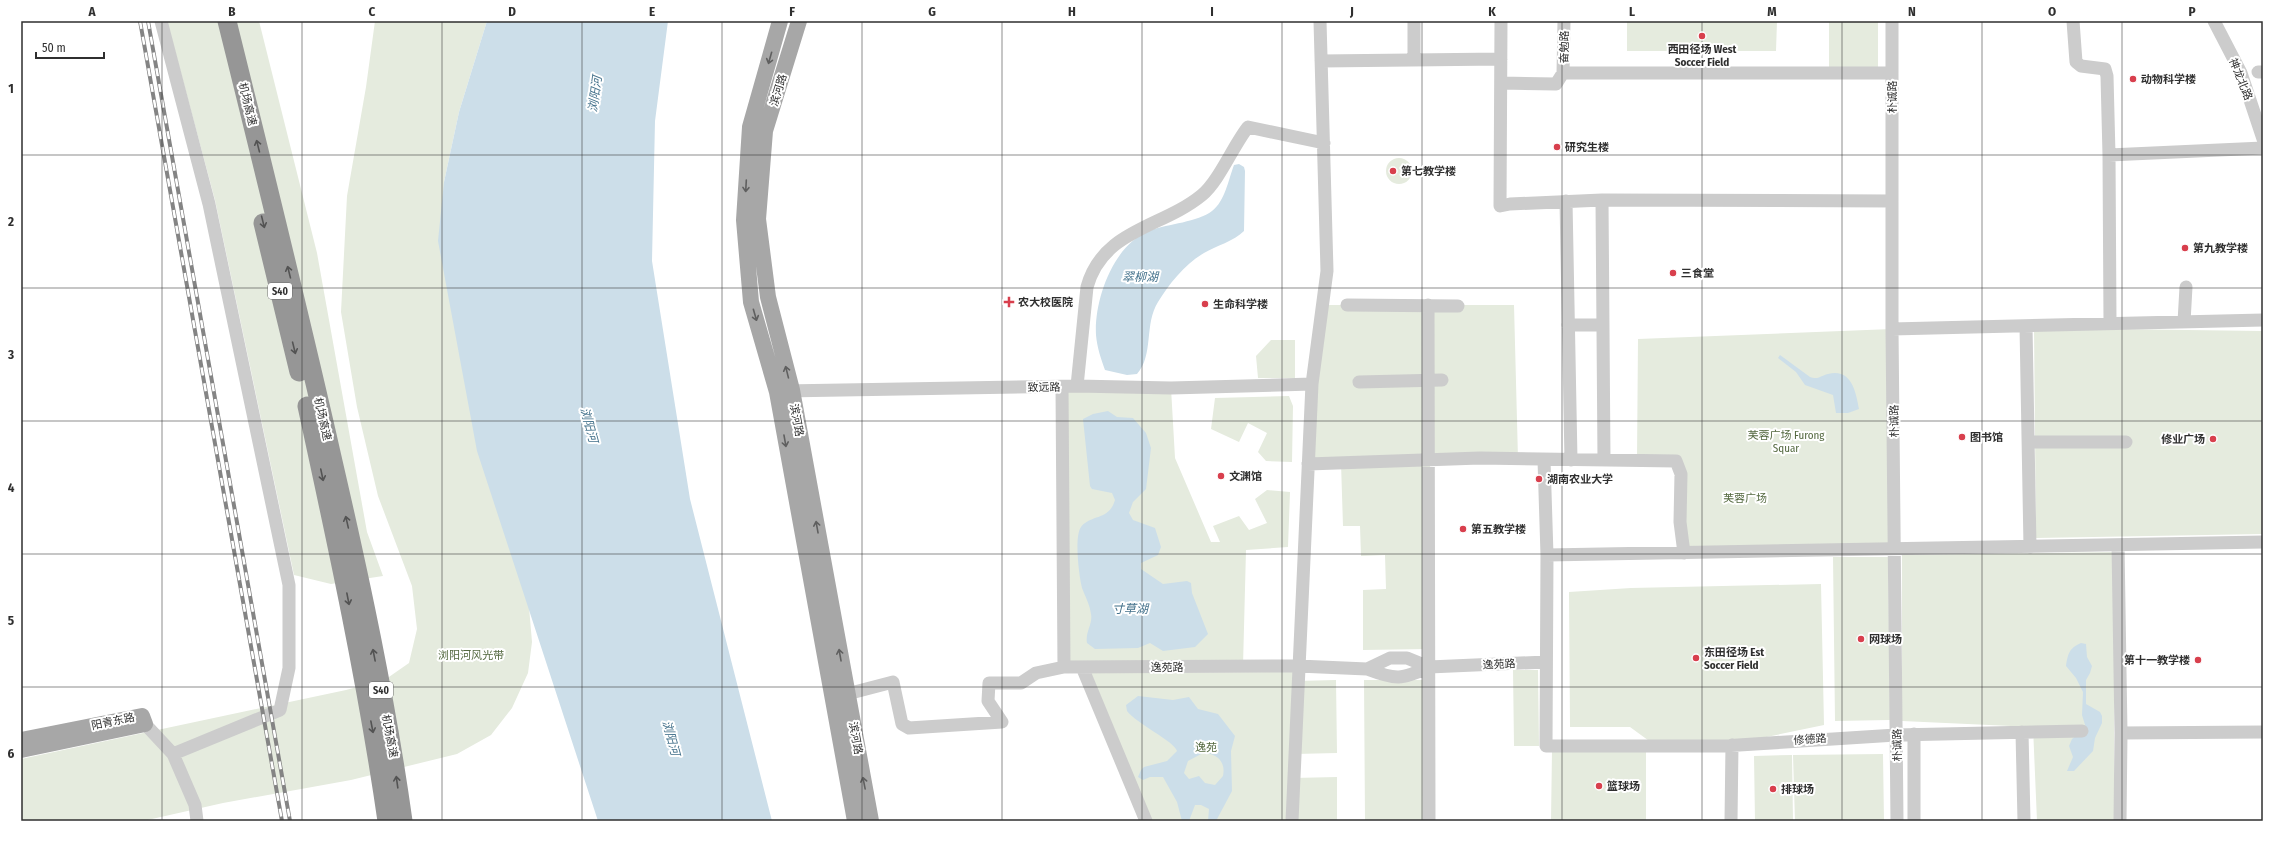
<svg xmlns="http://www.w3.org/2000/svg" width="2284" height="842" viewBox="0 0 2284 842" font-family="'Fira Sans Condensed','Noto Sans SC',sans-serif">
	<rect width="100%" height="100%" fill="#fff"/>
	<!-- green -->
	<path fill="#e5ebde" d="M167,21H259L317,253L367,532L383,576L331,584L294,575L215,200Z
		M375,21H487L459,112L444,182L520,578L529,607L532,642L528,673L512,708L491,735L457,754L351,780L223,803L143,821H21V759L346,690L386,679L409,663L417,629L412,586L378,496L357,407L341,312L347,196L366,87Z
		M1627,21H1777L1776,51H1627Z
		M1829,21H1878V69H1829Z
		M1386 171a13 13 0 1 1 26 0a13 13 0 1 1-26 0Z
		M1322,305H1514L1518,459L1430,461L1428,649L1363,650V590L1386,589L1385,555L1361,556L1360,526H1343L1341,463L1308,464Z
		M2034,328L2263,331V534L2036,538Z
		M1892,329L1896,550L1688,548L1679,457L1637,458L1638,339Z
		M1271,340H1295V378H1258L1256,356Z
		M1062,387L1171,388L1175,458L1211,542H1220L1213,526L1239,516L1249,530L1267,523L1255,499L1267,490L1290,492L1288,547L1246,550L1243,666L1064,667Z
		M1289,396L1293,406L1292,462L1266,461L1258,452L1267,433L1248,423L1239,442L1211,429L1215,398Z
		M2114,552V821H2037L2033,727L1902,721V555Z
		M1833,557H1888L1890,720L1835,721Z
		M1821,584L1824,725L1723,746H1656L1630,727H1570L1569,592L1631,588Z
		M1513,670H1538L1539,746H1514Z
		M1293,672L1288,821H1152L1091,673Z
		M1336,680L1337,753L1295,754L1297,681Z
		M1364,680H1427L1429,821H1365Z
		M1552,750H1646V821H1551Z
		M1883,754L1884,821H1795L1793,755Z
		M1792,755L1793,821H1755L1754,756Z
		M1337,777V821H1292L1293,778Z"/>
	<!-- water -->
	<path fill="#ccdee9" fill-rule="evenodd" d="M487,21H668L655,121L652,261L690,499L772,821H598L477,451L438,241L444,182L459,112Z
		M1239,164L1244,167L1245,171L1244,231C1234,241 1216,246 1204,253C1185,264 1169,284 1158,302C1144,324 1154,355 1137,374L1127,375L1105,370C1101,359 1097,347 1096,335C1094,299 1114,243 1151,230C1168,224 1198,222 1212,211C1225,201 1228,181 1234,165Z
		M1780,355L1810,377C1818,380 1820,376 1828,374C1852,368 1856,393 1859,409L1848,413H1836L1833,395L1805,385L1796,372L1778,358Z
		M1108,411L1117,417L1133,418L1146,433L1151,448L1146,489L1133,502L1129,513L1133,520L1155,528L1161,547L1158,555L1141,563V569L1163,584L1187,581L1191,583L1192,593L1208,634L1195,647L1163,651L1150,643L1138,648L1095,649L1087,643C1085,632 1093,624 1091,614C1090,605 1085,596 1082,588C1079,576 1074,537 1081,527C1091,514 1109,521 1115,500L1112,493L1092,489L1090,486L1083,419L1093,414Z
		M2081,643L2086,644L2087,657L2092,666L2090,673L2086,680V704L2100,712L2102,716V723L2095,738L2093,751L2074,771H2067L2073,757L2069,746L2072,739L2086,728L2082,715L2083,692L2076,678L2066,666C2068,654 2069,648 2081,643Z
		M1138,696L1173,700L1189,697L1198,709L1218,714L1235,736L1231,751L1232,791L1216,821H1208L1209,809L1201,805H1195L1189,821H1182L1177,802L1163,777H1150L1143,780L1138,777L1141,770L1144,767L1167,761L1177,751C1174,741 1137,724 1127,711L1126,705ZM1203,753C1217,753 1226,762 1223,776L1215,785L1205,783L1199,776L1189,779L1184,773L1188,761Z"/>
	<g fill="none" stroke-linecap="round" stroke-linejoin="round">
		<!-- minor -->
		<path stroke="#ccc" stroke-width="13" d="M161,21L209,204L289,585V668L280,710L173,754
			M1414,21V60
			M1501,21L1500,206L1510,204L1602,200L1892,201
			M1892,21V329L1897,821
			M2073,21L2076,62L2081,66L2105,69L2107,76L2109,155
			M2214,21L2241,73L2263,139
			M1321,61L1501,59
			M2258,72H2263
			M1563,73L1564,21
			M1501,83L1556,84L1563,73H1892
			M1602,200L1604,460
			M1566,201L1571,460
			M1347,305L1458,306
			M1428,305L1429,821
			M2110,322L2109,155L2263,148
			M2184,322L2186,287
			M1568,325H1603
			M2026,326L2030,547
			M1892,329L2263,320
			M1359,382L1442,380
			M1077,386L1087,287C1103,229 1162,228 1202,195C1219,181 1233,146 1248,127L1324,143
			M1062,387L1064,667L1298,666L1367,669L1390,658H1407L1429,667L1546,662
			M784,391L1077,386L1171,388L1312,384
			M2028,442H2126
			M1544,460L1547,555L1546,746H1723L1896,735L2082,731
			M1308,464L1480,458L1676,461L1681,474L1680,522L1684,553
			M2118,545L2121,733L2120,821
			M1547,555L2263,542
			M1082,667L1146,821
			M1367,669C1396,680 1401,680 1429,667
			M847,694L893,682L902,724L909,728L1002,722L988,701L989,683H1021L1036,673L1064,667
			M145,724L173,754L195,805L197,821
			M2022,732L2024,821
			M2121,733L2263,732
			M1292,821L1312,384L1327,271L1320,21
			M1731,821L1732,745
			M1914,821V734"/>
		<!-- major -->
		<path stroke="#a7a7a7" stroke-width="16" d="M780,21L750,127L744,220L751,302L777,392L855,821
			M799,21L765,131L758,219L768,297L792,390L871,821
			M21,740L142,716L145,724L21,750"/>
		<!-- highway -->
		<path stroke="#969696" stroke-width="19" d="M227,21C263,166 299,311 332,457C360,578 386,699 403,821
			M263,223L299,372
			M307,406C337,544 367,682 387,821"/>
		<defs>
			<path id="rail" d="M140,21L282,821
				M148,21L290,821"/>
		</defs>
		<!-- rail casing -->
		<use href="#rail" stroke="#848484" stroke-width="4"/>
		<!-- rail -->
		<use href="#rail" stroke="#fff" stroke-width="2.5" stroke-dasharray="8" stroke-linecap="butt"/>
	</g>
	<!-- one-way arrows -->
	<defs><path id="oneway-shaft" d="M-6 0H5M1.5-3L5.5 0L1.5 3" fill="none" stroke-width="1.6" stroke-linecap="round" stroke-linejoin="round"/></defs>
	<g stroke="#5f5f5f">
		<use href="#oneway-shaft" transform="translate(770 58) rotate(106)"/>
		<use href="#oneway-shaft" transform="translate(746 186) rotate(93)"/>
		<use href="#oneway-shaft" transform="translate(755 315) rotate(74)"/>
		<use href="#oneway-shaft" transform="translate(787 372) rotate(-104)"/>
		<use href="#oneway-shaft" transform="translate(785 441) rotate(80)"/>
		<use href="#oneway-shaft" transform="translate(817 527) rotate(-100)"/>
		<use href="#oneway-shaft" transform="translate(840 655) rotate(-100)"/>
		<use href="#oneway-shaft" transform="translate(864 783) rotate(-101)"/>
	</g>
	<g stroke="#535353">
		<use href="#oneway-shaft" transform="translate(258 146) rotate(-104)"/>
		<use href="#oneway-shaft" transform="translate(263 222) rotate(76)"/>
		<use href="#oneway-shaft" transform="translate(289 272) rotate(-104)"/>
		<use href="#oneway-shaft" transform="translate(294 348) rotate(76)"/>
		<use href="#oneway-shaft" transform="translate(322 475) rotate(78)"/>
		<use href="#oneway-shaft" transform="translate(347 522) rotate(-103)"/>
		<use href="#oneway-shaft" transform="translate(348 599) rotate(79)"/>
		<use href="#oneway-shaft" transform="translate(374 655) rotate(-101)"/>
		<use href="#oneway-shaft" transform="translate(372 727) rotate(79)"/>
		<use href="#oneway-shaft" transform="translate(397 782) rotate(-98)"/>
	</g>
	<!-- grid -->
	<path fill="none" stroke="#2f2f2f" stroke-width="1" stroke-opacity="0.55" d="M162,21V821M302,21V821M442,21V821M582,21V821M722,21V821M862,21V821M1002,21V821M1142,21V821M1282,21V821M1422,21V821M1562,21V821M1702,21V821M1842,21V821M1982,21V821M2122,21V821M21,155H2263M21,288H2263M21,421H2263M21,554H2263M21,687H2263"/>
	<!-- markers -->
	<g fill="#d83f4d" stroke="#fff" stroke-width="1.5">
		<circle cx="1702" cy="36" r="4"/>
		<circle cx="2133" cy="79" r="4"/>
		<circle cx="1557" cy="147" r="4"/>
		<circle cx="1393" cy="171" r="4"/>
		<circle cx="2185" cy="248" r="4"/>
		<circle cx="1673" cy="273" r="4"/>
		<path d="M1007 296h4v4h4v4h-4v4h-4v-4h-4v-4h4z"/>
		<circle cx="1205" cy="304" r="4"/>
		<circle cx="1962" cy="437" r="4"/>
		<circle cx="2213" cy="439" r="4"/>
		<circle cx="1221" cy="476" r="4"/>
		<circle cx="1539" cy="479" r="4"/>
		<circle cx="1463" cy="529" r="4"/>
		<circle cx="1861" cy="639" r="4"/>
		<circle cx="1696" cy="658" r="4"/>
		<circle cx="2198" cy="660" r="4"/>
		<circle cx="1599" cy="786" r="4"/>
		<circle cx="1773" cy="789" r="4"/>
	</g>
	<g text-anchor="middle" stroke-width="4" stroke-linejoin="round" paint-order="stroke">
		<!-- shield labels -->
		<g fill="#fff" stroke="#6d6d6d" stroke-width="1">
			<rect x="268" y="283" width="24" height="16" rx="3"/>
			<rect x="369" y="682" width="24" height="16" rx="3"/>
		</g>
		<g font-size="10" font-weight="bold" fill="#2f2f2f">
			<text x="280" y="295">S40</text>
			<text x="381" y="694">S40</text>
		</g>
		<!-- street labels -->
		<g font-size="11" fill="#2f2f2f" stroke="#fff">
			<text transform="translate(1564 47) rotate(-89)" y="4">奋勉路</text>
			<text transform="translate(2241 79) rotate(68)" y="4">神龙北路</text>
			<text transform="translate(778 90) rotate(-73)" y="4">滨河路</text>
			<text transform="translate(1892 97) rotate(-90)" y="4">朴诚路</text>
			<text transform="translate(248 104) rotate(76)" y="4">机场高速</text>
			<text transform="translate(1044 387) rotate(-1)" y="4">致远路</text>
			<text transform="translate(323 419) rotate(77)" y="4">机场高速</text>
			<text transform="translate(797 420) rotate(79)" y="4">滨河路</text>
			<text transform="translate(1894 421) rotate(-91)" y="4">朴诚路</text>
			<text transform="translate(1499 664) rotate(-3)" y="4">逸苑路</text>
			<text x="1167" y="671">逸苑路</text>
			<text transform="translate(113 721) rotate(-12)" y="4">阳青东路</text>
			<text transform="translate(390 736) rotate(79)" y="4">机场高速</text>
			<text transform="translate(856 738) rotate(79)" y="4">滨河路</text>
			<text transform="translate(1810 739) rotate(-4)" y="4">修德路</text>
			<text transform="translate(1897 745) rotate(-91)" y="4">朴诚路</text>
		</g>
		<!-- poi labels -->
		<g font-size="11" font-weight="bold" fill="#2f2f2f" stroke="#fff" text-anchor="start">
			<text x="1702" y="53" text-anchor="middle">西田径场 West<tspan x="1702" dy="13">Soccer Field</tspan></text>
			<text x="2141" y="83">动物科学楼</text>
			<text x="1565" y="151">研究生楼</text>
			<text x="1401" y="175">第七教学楼</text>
			<text x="2193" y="252">第九教学楼</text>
			<text x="1681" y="277">三食堂</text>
			<text x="1018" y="306">农大校医院</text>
			<text x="1213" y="308">生命科学楼</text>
			<text x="1970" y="441">图书馆</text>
			<text x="2205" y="443" text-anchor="end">修业广场</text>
			<text x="1229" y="480">文渊馆</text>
			<text x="1547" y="483">湖南农业大学</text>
			<text x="1471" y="533">第五教学楼</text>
			<text x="1869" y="643">网球场</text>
			<text x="1704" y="656">东田径场 Est<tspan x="1704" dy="13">Soccer Field</tspan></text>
			<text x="2190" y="664" text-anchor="end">第十一教学楼</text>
			<text x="1607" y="790">篮球场</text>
			<text x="1781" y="793">排球场</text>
		</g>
		<!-- park labels -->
		<g font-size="11" fill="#53683f" stroke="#fff">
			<text x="1786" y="439">芙蓉广场 Furong<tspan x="1786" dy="13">Squar</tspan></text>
			<text x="1745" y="502">芙蓉广场</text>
			<text x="471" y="659">浏阳河风光带</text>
			<text x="1206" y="751">逸苑</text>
		</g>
		<!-- water labels -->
		<g font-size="12" font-style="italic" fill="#43718b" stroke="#fff">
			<text transform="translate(595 94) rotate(-82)" y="4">浏阳河</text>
			<text x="1140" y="281">翠柳湖</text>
			<text transform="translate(589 425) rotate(75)" y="4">浏阳河</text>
			<text x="1130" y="613">寸草湖</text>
			<text transform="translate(671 738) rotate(75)" y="4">浏阳河</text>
		</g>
	</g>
	<!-- border -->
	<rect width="2284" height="842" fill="none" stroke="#ffffff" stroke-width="44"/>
	<!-- scale -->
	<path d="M36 52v6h68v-6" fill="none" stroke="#2f2f2f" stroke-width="2"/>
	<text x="42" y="52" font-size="12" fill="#2f2f2f" stroke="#ffffff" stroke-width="3" paint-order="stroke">50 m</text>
	<rect x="22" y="22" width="2240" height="798" fill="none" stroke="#2f2f2f" stroke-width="1.5"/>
	<g font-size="13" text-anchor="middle" font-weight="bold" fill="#2f2f2f">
		<text x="92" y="16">A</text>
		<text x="232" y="16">B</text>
		<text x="372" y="16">C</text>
		<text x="512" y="16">D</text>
		<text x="652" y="16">E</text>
		<text x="792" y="16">F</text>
		<text x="932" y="16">G</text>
		<text x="1072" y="16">H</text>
		<text x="1212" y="16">I</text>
		<text x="1352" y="16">J</text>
		<text x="1492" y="16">K</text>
		<text x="1632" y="16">L</text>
		<text x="1772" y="16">M</text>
		<text x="1912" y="16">N</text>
		<text x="2052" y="16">O</text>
		<text x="2192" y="16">P</text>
		<text x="11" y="93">1</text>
		<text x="11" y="226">2</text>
		<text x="11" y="359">3</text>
		<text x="11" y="492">4</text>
		<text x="11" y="625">5</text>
		<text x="11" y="758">6</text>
	</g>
</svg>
